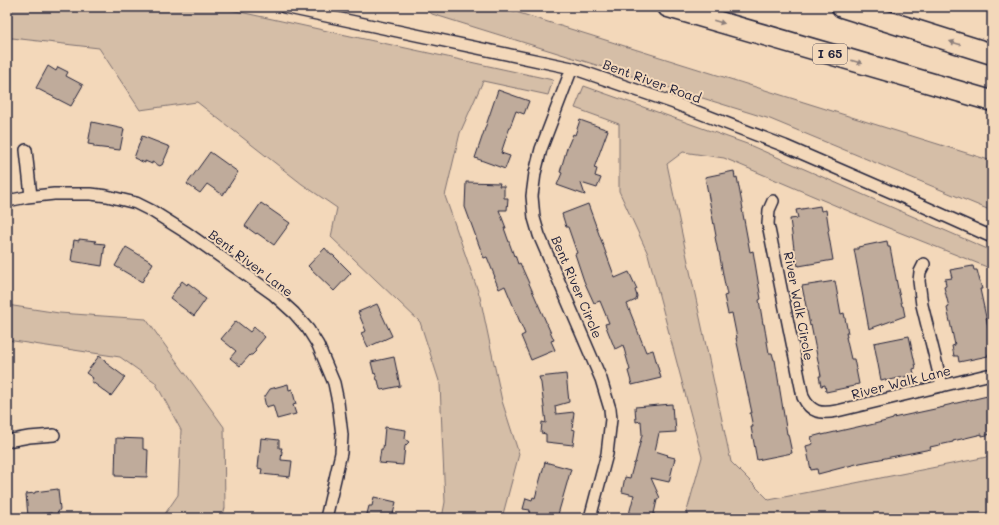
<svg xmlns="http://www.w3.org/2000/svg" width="999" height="525" viewBox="0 0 999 525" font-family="Mali,sans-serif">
	<rect width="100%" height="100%" fill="#f3d8ba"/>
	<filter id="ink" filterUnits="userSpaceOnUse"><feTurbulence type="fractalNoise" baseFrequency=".025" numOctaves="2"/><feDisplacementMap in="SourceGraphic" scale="8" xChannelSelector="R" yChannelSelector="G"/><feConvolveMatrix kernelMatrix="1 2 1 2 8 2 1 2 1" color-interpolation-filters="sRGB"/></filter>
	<g filter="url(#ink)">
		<!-- green -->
		<path fill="#d5bea7" stroke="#7c7071" d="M7,7H217L553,80L548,95L483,81L460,133L445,196L480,297L502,401L519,454L502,518H442L445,502L440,384L420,322L331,237L337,208L302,184L197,102L140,110L99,48L12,38L7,39Z
			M423,7H500L992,161V211L770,119L432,14Z
			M584,86L747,144L992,251V269L886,227L724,158L683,152L667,164L731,462L769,500L992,456V518H685L702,457L648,254L619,191V124L575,108Z
			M7,305L59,313L146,319L224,427L225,508L222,518H162L178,495L181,430L155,382L120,357L7,340Z"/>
		<!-- building -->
		<path fill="#bfab9b" stroke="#22223b" d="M48,66L56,71L58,67L68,72L66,76L83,85L71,106L36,88Z
			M498,90L529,101L524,114L516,111L506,138L501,153L510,156L505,169L475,158Z
			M580,120L608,130L594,168L597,169L595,176L601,178L597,188L581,183L585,195L557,185L562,173L560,172L567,148L573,134L575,135Z
			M92,122L124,129L120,150L94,147V145L88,144Z
			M142,136L170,147L162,165H161L160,166L152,162V164L145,161V163L134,158Z
			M210,152L238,172L223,195L207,184L200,193L187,184Z
			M734,171L735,178L737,177L743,209H742L750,252L753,251L761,299L759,300L763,324H764L769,353H772L774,360H775L787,434H788L792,453L757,460L751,427H753L750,413H752L736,338H737L732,313L728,314L724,296L727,295L724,280L719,252H718L715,237L716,236L705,177Z
			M466,182L500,183L499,186H504V198H508L507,210H499L506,228H504L514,256L515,255L518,264L520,263L554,340L551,341L555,350L531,360L521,336L525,334L505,286L499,289L494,277H495L487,257L484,258L483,256L465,207Z
			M261,203L290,223L274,245L257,233L256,234L245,226Z
			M588,204L615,278L629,272L637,289L635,290L637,296L636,300L627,304L646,352L653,350L661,378L632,385L628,371L630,370L623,345L615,349L605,324L609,323L600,301L594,303L584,281L575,254L577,253L568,227H566L562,214Z
			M820,206L821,211L826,210L829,230L828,231L833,260L799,266V265L798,266L794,249L790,219L798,218L796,210Z
			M79,239L96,241L95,243L105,244L102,266L71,261L74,240L79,241Z
			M887,241L888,247H890L898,289L902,306H903L905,316L869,329L854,249H858V247Z
			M126,247L153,263L142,282L115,266Z
			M325,248L331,255H333L351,273L334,291L308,266Z
			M973,266L974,270H977L982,289H980L990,336L992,353L988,354V356L959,362L958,356H954L952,346L955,345L947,308L949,307L944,287L946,286L945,279L952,278L950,270Z
			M182,281L187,285L188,283L200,292L199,294L206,299L194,316L170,298Z
			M835,281L841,314L844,313L848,333H846L847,337H846L851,359H854L859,384L854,385V386L826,392L825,385L821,386L819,376H821L811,325L810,326L802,286Z
			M377,304L392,336L368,347L361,333L366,331L358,312Z
			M236,321L250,332L254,327L265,337L255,349L256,351L252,355H250L240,366L230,358L236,351L221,339Z
			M909,336L916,368L913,369L914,375L885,381V379L881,380L874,343Z
			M99,356L105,360L106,363L125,377L111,396L91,381L93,378L86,373Z
			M394,357L400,386L381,390L380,389L378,380H377L375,373L374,374L371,362Z
			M566,374L569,402L555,406L556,414L574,412L572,429L575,430L573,445L546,442V434L541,433L542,422L546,423L541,383L539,377Z
			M288,384L289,390L292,389L296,404L293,405L296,414L277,419L273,405L266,407L264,398L270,389Z
			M992,395V434L982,436V434L953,441V442L930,447L931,449L860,463L818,474L817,469L811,470L806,446L813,444L811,437L822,434V435L866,425V426L886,421L893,419V418L944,407V406L957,403Z
			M672,404L673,419H675L676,432L659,433L655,451L668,455L667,456L675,458L669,482L651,478L660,498L657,500L653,518H628L634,495L622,492L625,477L630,478L634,463H635L642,435L641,421L636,422L635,407Z
			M385,427L406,430L405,439L409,442L405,446L403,465L379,463L381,449H383Z
			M116,438L143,439V449L148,450L147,477L115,476Z
			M261,438L279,440V448H282L281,451H282L281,460L292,461L290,477L261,474L262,469L258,468Z
			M545,462L571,469L557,518H528L530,510L523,509L526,498L532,500L533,497L535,498Z
			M58,489L60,509L57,514H53L51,513L28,516L26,494L35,493V492L42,491Z
			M374,497L396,502L392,518H366L369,506H372Z"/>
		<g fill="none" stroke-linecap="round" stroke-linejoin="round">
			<defs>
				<path id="street" d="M284,7L572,68L674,103L785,146L905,198L992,237
					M572,68L541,149L535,173L532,196L534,218L539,235L601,379L610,409L611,419L607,454L590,518
					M26,150L31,196
					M7,201L27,197L54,194H91L107,196L136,203L152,211L187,233L273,294L294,313L308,329L318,345L334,383L338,402L342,435L341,453L326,518
					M773,201L769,210L768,224L803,397C811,413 821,414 837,411L987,375H992
					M924,264L920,272L919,281L922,305L942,386
					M7,441L29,437L54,435"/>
				<path id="highway" d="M668,7L992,101
					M842,7L992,54"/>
			</defs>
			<!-- street casing -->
			<use href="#street" stroke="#22223b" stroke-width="14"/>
			<!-- highway casing -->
			<use href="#highway" stroke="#22223b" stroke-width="23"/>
			<!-- street -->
			<use href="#street" stroke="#f3d8ba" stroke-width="11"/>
			<!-- highway -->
			<use href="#highway" stroke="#f3d8ba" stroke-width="20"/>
		</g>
		<!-- one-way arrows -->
		<defs><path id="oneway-solid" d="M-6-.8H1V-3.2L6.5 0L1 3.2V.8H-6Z"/></defs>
		<g fill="#8a7d7a">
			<use href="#oneway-solid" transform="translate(719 22) rotate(16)"/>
			<use href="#oneway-solid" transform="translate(955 43) rotate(-162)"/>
			<use href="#oneway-solid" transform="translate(857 62) rotate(16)"/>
		</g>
	</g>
	<g text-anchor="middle" stroke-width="4" stroke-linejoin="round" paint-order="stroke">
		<!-- shield labels -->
		<rect fill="#f3d8ba" stroke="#615961" stroke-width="1" x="813" y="44" width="34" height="20" rx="3"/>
		<g font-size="12" font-weight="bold" fill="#22223b">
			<text x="830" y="58">I 65</text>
		</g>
		<!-- street labels -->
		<g font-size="13" fill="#22223b" stroke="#f3d8ba">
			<text transform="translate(652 81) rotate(20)" y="5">Bent River Road</text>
			<text transform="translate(251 263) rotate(37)" y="5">Bent River Lane</text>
			<text transform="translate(577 287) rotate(67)" y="5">Bent River Circle</text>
			<text transform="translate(799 306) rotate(79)" y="5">River Walk Circle</text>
			<text transform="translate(901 382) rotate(-14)" y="5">River Walk Lane</text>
		</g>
	</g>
	<!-- margin -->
	<rect width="999" height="525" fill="none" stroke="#f3d8ba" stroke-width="24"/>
	<rect x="12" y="12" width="975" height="501" fill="none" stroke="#22223b" stroke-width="1.5" filter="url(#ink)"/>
</svg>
